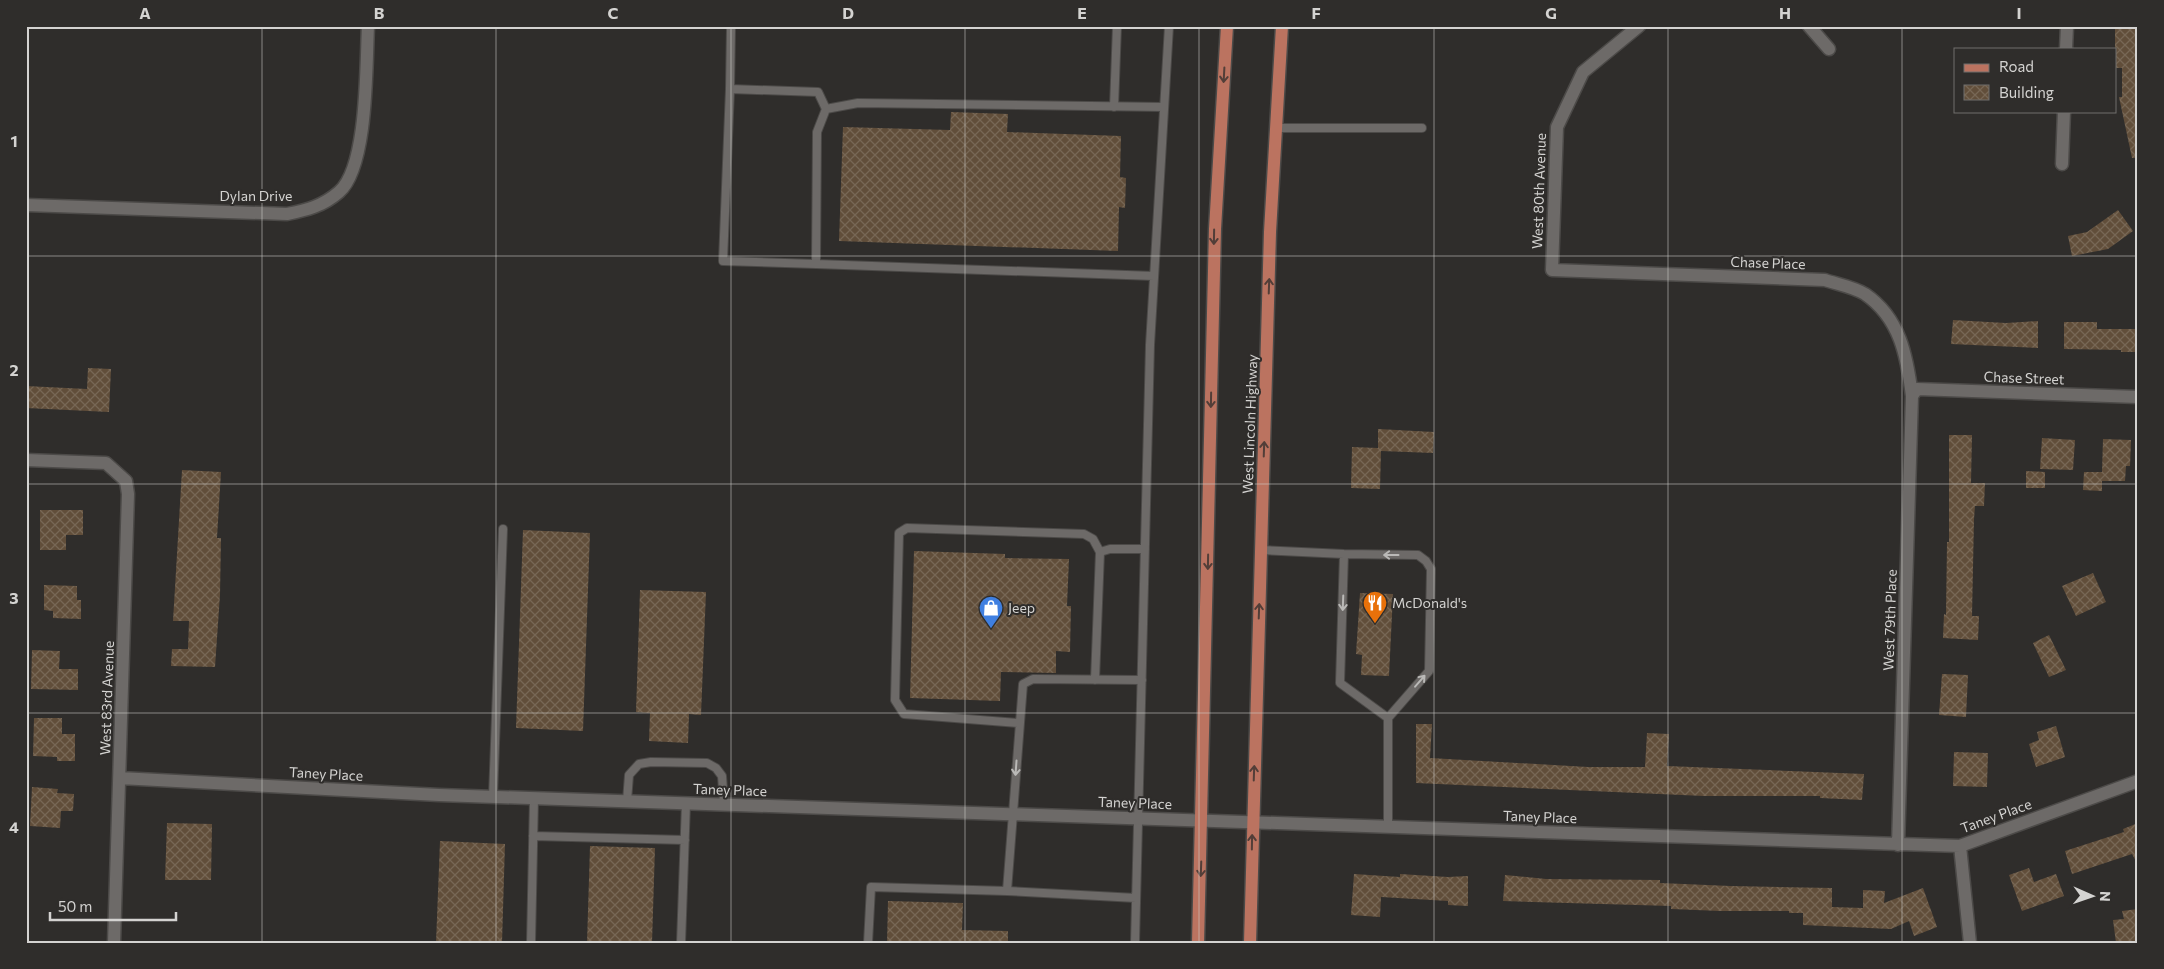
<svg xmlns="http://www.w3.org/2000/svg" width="2164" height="969" viewBox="0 0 2164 969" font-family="Commissioner,sans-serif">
	<defs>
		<pattern id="building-cross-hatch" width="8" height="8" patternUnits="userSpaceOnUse" patternTransform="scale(1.25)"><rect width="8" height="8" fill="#614e3a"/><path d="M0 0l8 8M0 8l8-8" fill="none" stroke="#776755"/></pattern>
	</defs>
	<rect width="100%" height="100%" fill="#2f2d2b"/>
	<!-- building -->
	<path fill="url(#building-cross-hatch)" d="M2115,26H2138V158H2132L2119,97H2122V68H2115Z
		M951,112L1008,114L1007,132L1121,136L1120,177L1126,178L1125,208L1119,207L1118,251L839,241L843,127L950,130Z
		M2118,210L2133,231L2108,249L2072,256L2068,236L2087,232Z
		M1953,320L2006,323L2038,321V348L1951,344Z
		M2064,322H2097V329H2138V352H2121V350L2064,349Z
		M88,368L111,369L109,412L26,408V386L87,389Z
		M1378,429L1434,432L1433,453L1381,451L1380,489L1351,488L1352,447L1378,448Z
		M1949,435H1972L1971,483H1985L1984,506H1975L1974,519L1972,616H1979L1978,640L1943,638L1944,614L1946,615L1947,542H1949Z
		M2042,438L2075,440L2073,470L2040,469Z
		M2103,439L2131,440L2130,466H2126L2125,481H2102V491L2083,490L2084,472H2102Z
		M182,470L221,472L217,538H221L220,595L215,667L171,666L172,649H188L189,621H173Z
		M2026,471L2045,472V488H2026Z
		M40,510H83V535H66V550H40Z
		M523,530L590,533L583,731L516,728Z
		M914,551L1005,554V558L1069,559L1067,606H1071L1070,652L1056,651V673L1001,672L1000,701L910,698Z
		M2093,573L2106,602L2076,616L2062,586Z
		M44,585L77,586V600H81V619L53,618V611L44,610Z
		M640,590L706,592L701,715L689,714L688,743L649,741L650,713L636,712Z
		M1360,593L1393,594L1389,676L1361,675L1362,655L1356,654Z
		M2049,635L2066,670L2049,677L2033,643Z
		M32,650L60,651L59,669H78V690L31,689Z
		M1942,674L1968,675L1966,717L1939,715Z
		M34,718H62V734H75V761H57V757L33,756Z
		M1416,724H1432L1430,758L1588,767H1645L1647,733L1669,734L1667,766L1864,774L1862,800L1820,798V796H1704L1416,783Z
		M2056,726L2065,757L2036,767L2029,744L2039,740L2037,732Z
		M1954,752L1988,753L1987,787L1953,786Z
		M32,787L58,789L57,793L74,794L73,811H61L60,828L30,826Z
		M167,823L212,824L211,880H165Z
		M2138,823V865L2132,854L2072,874L2065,851L2124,832L2123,829Z
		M440,841L505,844L502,943H436Z
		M590,846L655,848L652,943H587Z
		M2029,868L2034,882L2056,874L2064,896L2022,911L2009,875Z
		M1354,874L1400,877V874L1448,877L1468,876V906L1448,905V901L1381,897L1380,917L1351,915Z
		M1505,875L1546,879L1660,880V883L1731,886L1832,888V907L1863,908V890L1885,891L1884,903L1923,888L1937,927L1914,936L1909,921L1891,929L1803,925V913H1789V911H1720L1671,909V906L1503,901Z
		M888,901L963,903L962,930L1008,931V943H887Z
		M2138,909V943H2116L2113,920L2124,919L2122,911Z"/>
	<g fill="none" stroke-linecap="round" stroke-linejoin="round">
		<defs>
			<path id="service" d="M731,26L730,89L818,92L826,109
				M730,89L723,261L816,264
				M1114,107L1117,26
				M1276,128H1422
				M1154,276L816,264L817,132L826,109L858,103L1164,107
				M1261,550L1344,554L1418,555L1426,561L1431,569L1429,671L1388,718V827
				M1344,554L1340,683L1388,718
				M1095,680L1100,552L1110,549H1145
				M1019,723L904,714L895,700L899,533L907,528L1084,534L1093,539L1100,552
				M493,797L503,529
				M627,801L629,775L639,764L651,762L707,763L716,768L722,776L724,804
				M533,836L685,840
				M1007,891L1136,898
				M531,943L534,798
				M681,943L686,803
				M868,943L871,887L1007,891L1023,684L1033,679L1142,680
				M1135,943L1150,345L1169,26"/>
			<path id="minor" d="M1639,26L1583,72L1557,127L1552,270L1825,280C1837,284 1854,287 1865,294C1900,318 1907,356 1912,396L1898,845
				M1809,26L1829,49
				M2066,49L2067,26
				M2062,164L2064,111
				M26,205L287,214C307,210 323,206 339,192C368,167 366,65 368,26
				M1912,396L1917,389L2138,397
				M26,460L106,463L126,481L128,494L114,943
				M120,778L439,795L1960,846L2138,781
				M1960,846L1970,943"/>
			<path id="primary" d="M1198,943L1215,229L1227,26
				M1250,943L1270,232L1282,26"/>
		</defs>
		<!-- service casing -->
		<use href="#service" stroke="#4c4a48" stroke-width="10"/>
		<!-- minor casing -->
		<use href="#minor" stroke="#4c4a48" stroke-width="15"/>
		<!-- primary casing -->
		<use href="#primary" stroke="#4c4a48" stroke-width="15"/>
		<!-- service -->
		<use href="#service" stroke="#6d6a68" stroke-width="8"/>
		<!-- minor -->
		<use href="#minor" stroke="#6d6a68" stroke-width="12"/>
		<!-- primary -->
		<use href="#primary" stroke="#bb7360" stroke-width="12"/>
	</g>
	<!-- one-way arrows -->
	<defs><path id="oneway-shaft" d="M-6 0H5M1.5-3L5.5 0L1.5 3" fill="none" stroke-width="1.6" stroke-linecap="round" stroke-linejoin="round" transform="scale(1.25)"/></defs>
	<g stroke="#523e38">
		<use href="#oneway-shaft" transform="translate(1224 75) rotate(93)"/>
		<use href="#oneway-shaft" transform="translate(1214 237) rotate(91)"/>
		<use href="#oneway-shaft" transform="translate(1269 286) rotate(-88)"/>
		<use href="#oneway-shaft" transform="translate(1211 400) rotate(91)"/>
		<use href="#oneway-shaft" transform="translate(1264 449) rotate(-88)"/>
		<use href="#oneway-shaft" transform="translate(1208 562) rotate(91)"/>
		<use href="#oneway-shaft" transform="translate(1259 611) rotate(-88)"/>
		<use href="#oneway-shaft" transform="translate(1254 773) rotate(-88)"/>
		<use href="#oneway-shaft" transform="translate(1252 842) rotate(-89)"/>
		<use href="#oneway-shaft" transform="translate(1201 869) rotate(92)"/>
	</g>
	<g stroke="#bab9b7">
		<use href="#oneway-shaft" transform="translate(1391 555) rotate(-180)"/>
		<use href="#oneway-shaft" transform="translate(1343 603) rotate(92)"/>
		<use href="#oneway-shaft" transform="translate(1420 681) rotate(-49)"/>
		<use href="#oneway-shaft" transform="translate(1016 768) rotate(94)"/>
	</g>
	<!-- grid -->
	<path fill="none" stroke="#d4d3d1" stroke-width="1" stroke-opacity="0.55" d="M262,26V943M496,26V943M731,26V943M965,26V943M1199,26V943M1434,26V943M1668,26V943M1902,26V943M26,256H2138M26,484H2138M26,713H2138"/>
	<!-- icons -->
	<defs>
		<symbol id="restaurant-pin" viewBox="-11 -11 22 30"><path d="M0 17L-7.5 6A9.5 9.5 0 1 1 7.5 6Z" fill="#e8710a" stroke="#2f2d2b"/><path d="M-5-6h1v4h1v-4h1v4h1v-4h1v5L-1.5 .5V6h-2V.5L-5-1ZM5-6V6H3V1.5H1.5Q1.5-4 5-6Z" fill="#fff"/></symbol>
		<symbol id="shop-pin" viewBox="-11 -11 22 30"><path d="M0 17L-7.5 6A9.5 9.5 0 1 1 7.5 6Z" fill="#3f7fe0" stroke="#2f2d2b"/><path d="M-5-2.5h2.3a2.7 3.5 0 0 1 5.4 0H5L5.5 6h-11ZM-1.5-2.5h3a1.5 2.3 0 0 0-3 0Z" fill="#fff"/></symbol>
	</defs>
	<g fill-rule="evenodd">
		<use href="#restaurant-pin" x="1361" y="589" width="28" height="38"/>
		<use href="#shop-pin" x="977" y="594" width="28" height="38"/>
	</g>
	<g text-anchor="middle" stroke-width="4" stroke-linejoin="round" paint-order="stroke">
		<!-- street labels -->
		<g font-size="14" fill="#d4d3d1" stroke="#2f2d2b">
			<text transform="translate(1539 191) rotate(-88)" y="5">West 80th Avenue</text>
			<text x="256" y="201">Dylan Drive</text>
			<text transform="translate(1768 263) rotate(2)" y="5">Chase Place</text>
			<text transform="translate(2024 378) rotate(2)" y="5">Chase Street</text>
			<text transform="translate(1250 424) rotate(-88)" y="5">West Lincoln Highway</text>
			<text transform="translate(1890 620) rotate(-88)" y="5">West 79th Place</text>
			<text transform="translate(107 698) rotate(-88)" y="5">West 83rd Avenue</text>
			<text transform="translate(326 774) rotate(3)" y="5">Taney Place</text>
			<text transform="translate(730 790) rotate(2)" y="5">Taney Place</text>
			<text transform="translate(1135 803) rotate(2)" y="5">Taney Place</text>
			<text transform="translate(1996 816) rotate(-20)" y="5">Taney Place</text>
			<text transform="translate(1540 817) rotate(2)" y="5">Taney Place</text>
		</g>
		<!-- poi labels -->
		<g font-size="14" fill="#d4d3d1" stroke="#2f2d2b" text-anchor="start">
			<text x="1392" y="608">McDonald's</text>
			<text x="1008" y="613">Jeep</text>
		</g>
	</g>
	<!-- border -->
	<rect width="2164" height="969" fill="none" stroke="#2f2d2b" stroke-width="55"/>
	<!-- legend -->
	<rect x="1954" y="48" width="162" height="65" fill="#2f2d2b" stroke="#716f6d"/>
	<rect x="1964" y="64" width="25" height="8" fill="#bb7360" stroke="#716f6d"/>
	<text x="1999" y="72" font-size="15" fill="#d4d3d1">Road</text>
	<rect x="1964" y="85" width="25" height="15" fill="url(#building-cross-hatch)" stroke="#716f6d"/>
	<text x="1999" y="98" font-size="15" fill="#d4d3d1">Building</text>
	<!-- north arrow -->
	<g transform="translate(2092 896) rotate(92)" stroke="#2f2d2b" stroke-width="4" paint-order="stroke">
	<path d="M0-4L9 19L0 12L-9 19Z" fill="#d4d3d1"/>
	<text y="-8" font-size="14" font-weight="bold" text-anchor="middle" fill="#d4d3d1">N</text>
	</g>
	<!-- scale -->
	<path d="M50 912v8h126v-8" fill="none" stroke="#d4d3d1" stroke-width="2.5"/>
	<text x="58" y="912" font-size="15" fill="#d4d3d1" stroke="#2f2d2b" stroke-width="4" paint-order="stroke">50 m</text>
	<rect x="28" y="28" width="2108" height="914" fill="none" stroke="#d4d3d1" stroke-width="2"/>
	<g font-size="16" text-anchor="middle" font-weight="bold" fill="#d4d3d1">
		<text x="145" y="19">A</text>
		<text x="379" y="19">B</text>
		<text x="613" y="19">C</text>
		<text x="848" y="19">D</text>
		<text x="1082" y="19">E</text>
		<text x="1316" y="19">F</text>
		<text x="1551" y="19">G</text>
		<text x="1785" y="19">H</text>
		<text x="2019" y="19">I</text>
		<text x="14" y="147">1</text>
		<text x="14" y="376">2</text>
		<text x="14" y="604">3</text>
		<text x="14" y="833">4</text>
	</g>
</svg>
